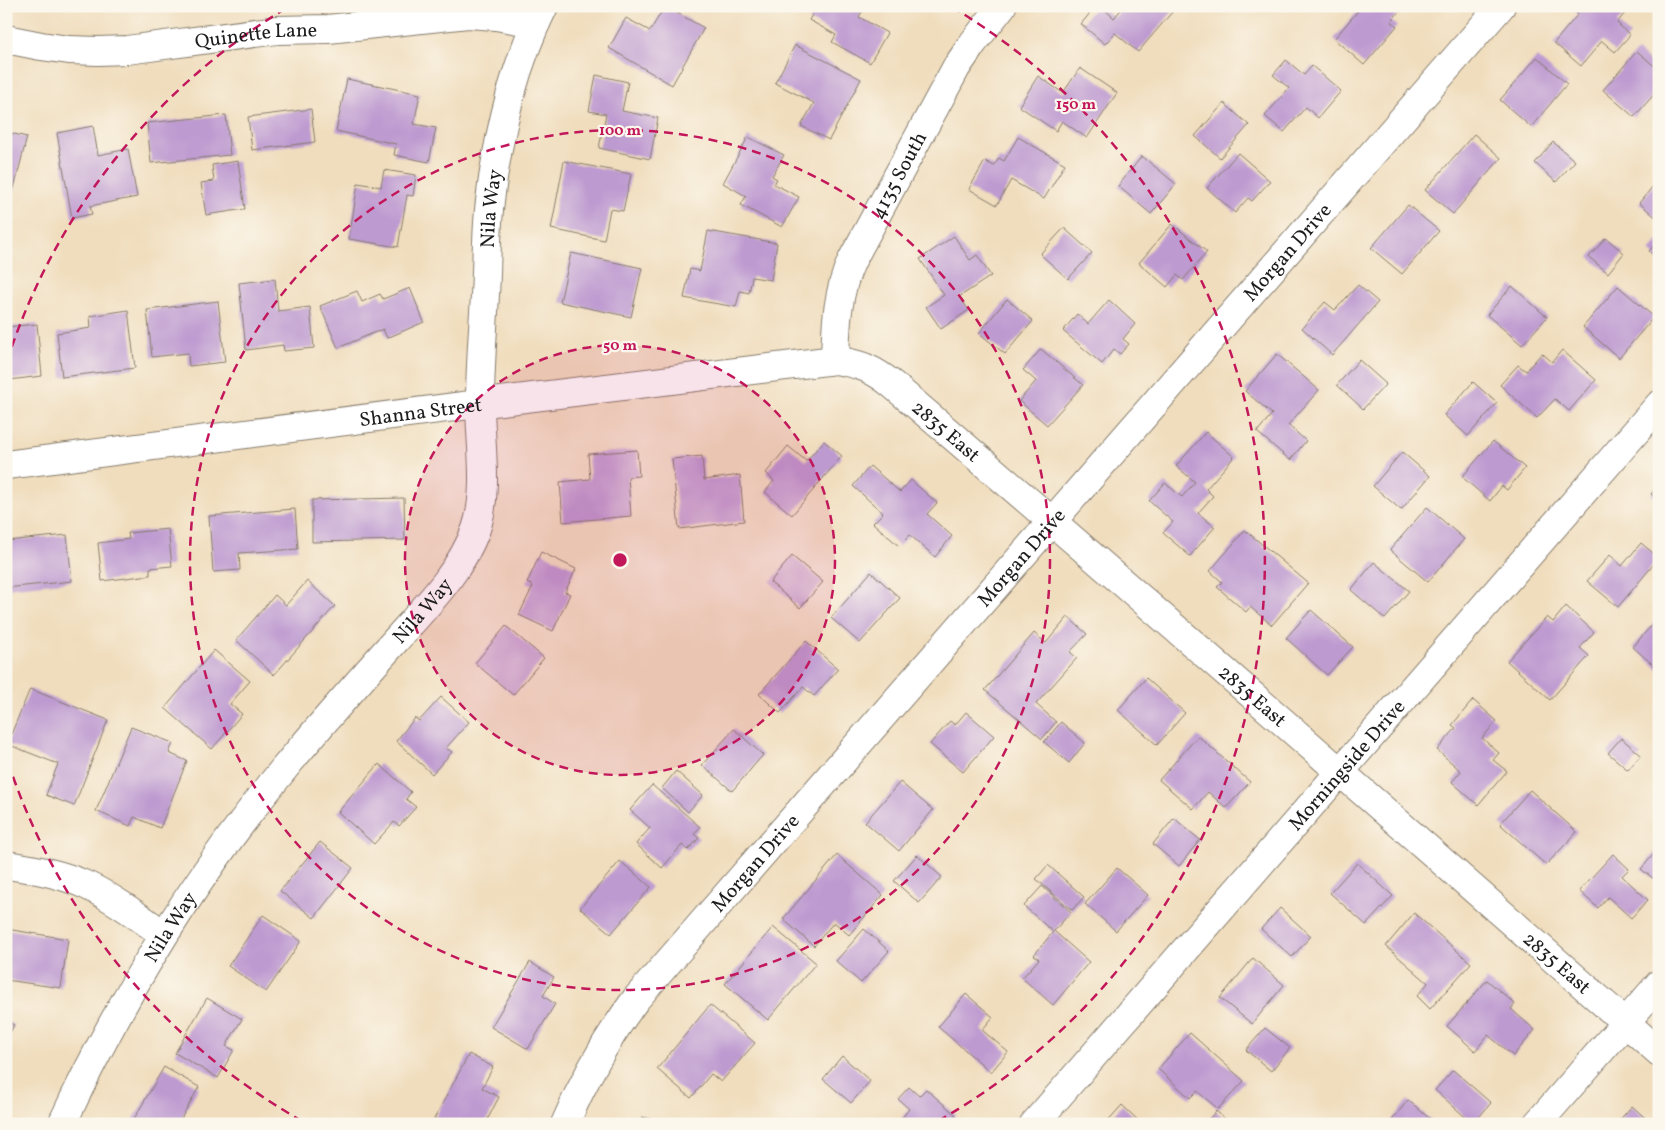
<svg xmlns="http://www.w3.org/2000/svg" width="1665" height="1130" viewBox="0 0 1665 1130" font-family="Vollkorn,serif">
	<rect width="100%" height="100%" fill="#fbf7ec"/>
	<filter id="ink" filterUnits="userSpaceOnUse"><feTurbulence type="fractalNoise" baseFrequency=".02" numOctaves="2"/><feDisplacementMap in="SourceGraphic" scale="10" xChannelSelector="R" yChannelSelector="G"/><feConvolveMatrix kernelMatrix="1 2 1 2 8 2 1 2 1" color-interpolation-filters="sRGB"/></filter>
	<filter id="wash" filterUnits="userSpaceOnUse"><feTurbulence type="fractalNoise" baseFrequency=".0096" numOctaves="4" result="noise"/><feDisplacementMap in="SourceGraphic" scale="20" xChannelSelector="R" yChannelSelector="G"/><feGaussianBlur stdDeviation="1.12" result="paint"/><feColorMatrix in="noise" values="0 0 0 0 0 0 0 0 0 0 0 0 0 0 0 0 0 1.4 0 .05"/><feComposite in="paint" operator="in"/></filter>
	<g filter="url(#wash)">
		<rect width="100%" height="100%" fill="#f0ddbd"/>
		<g id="blocks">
			<!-- building -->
			<path fill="#bd9ad0" d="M665,6L704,28L672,85L609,48L626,18L650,31Z
				M817,6H865L859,17L887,33L870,63L832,42L836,35L809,20Z
				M1096,6H1101L1114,18L1124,6H1168L1173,11L1138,52L1115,33L1105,44L1081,24Z
				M1362,6H1404L1391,21L1397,26L1364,65L1334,39Z
				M1569,6H1626L1629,8L1617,23L1630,35L1615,52L1602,41L1581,66L1554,43L1578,14Z
				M795,45L861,79L829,140L801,126L814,103L775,83Z
				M1637,51L1659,70V89L1634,117L1603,90Z
				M1537,57L1567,84L1531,127L1500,100Z
				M1286,60L1304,75L1312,66L1341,91L1318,118L1306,107L1284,132L1265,116L1289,88L1273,75Z
				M1080,68L1117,93L1087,138L1062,121L1056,131L1019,106L1038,76L1063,93Z
				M596,75L628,82L622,111L658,118L650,159L599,148L606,114L589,111Z
				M347,79L420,94L414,124L436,128L429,162L394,155L396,144L336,131Z
				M1224,103L1249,125L1220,158L1195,136Z
				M311,109L315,142L252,150L248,117Z
				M226,115L230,155L151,163L147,123Z
				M93,126L98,155L128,149L137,197L90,206L92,214L72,218L57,133Z
				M6,132L27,137L13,192L6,191Z
				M1474,134L1501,158L1453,214L1425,190Z
				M748,137L784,155L772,176L777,179L774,184L799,197L782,227L741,205L746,196L723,183Z
				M1018,137L1065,164L1044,199L1011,180L997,205L969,189L985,161L994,166L999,158L1004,161Z
				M1553,142L1575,161L1556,182L1535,163Z
				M1238,153L1270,181L1252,201L1248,198L1235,213L1207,188Z
				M1142,156L1176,184L1151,214L1118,186Z
				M238,161L245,209L206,215L201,183L214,181L212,165Z
				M564,161L631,174L623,211L610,209L604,240L551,229Z
				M384,170L416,175L413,196L407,195L398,247L349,239L358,183L381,187Z
				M1659,179V220L1639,203Z
				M1408,205L1439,231L1402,274L1371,248Z
				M1172,224L1207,252L1183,280L1177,275L1167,287L1139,263Z
				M1064,228L1092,253L1068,279L1040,254Z
				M708,231L777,243L771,280L752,277L749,293L740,291L736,307L684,298L690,269L700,271Z
				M954,236L970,260L977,255L991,276L959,297L969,310L941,329L926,307L944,295L920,259Z
				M1606,238L1624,253L1608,273L1589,257Z
				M1659,240V260L1649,251Z
				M571,253L642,268L631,317L560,302Z
				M275,279L278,311L310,307L314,348L284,351L283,345L246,350L239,283Z
				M1358,285L1378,302L1332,355L1302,328L1325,302L1335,310Z
				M1512,286L1547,317L1522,345L1487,315Z
				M1618,286L1654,317L1619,358L1583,327Z
				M410,288L424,322L387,338L383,329L338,348L320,306L357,291L362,302L380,294L383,299Z
				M1007,299L1033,321L1005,354L979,333Z
				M1109,300L1135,324L1123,339L1129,344L1120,354L1114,349L1102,364L1063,331L1077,314L1088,324Z
				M218,301L225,362L189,366L188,353L152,357L147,310Z
				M128,310L135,368L62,377L57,333L91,328L90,316Z
				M37,324L42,376L9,380L10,387L6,388V327Z
				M1041,349L1083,385L1047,425L1019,401L1036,381L1023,370Z
				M1562,350L1596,380L1569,411L1555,399L1537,418L1500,385L1518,365L1526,371L1542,353L1552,362Z
				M1277,354L1319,390L1288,425L1306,441L1290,460L1257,432L1272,414L1245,391Z
				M1359,360L1386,384L1363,409L1337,385Z
				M1473,382L1497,403L1468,436L1444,415Z
				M1206,432L1234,457L1206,489L1213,496L1198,513L1215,527L1190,556L1163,533L1173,522L1149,501L1165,483L1182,497L1195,482L1176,466Z
				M824,441L842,456L792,515L765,492L774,481L766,473L788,446L806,461Z
				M1493,441L1525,468L1507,490L1502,486L1490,501L1462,477Z
				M637,450L639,476L628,477L631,516L563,522L560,482L590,479L588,454Z
				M1402,452L1430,476L1401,510L1373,486Z
				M702,456L704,480L740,475L744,521L679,529L672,459Z
				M870,466L900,492L911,480L937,503L927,514L952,536L935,557L910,535L899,546L873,523L883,513L853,486Z
				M1659,485V501L1651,494Z
				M404,498L405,540L312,542V500Z
				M1427,507L1464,539L1428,582L1390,550Z
				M295,509L298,549L239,553L240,570L213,572L209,516Z
				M168,529L172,566L150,568V575L102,581L98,543L129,539L128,533Z
				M1245,530L1308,583L1272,625L1250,607L1246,612L1217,587L1222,582L1210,571Z
				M67,535L72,581L6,588V541Z
				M1641,543L1659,558L1618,607L1587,581L1610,555L1622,566Z
				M541,552L576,569L565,592L570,594L553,631L519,615L533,586L527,583Z
				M792,556L823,582L800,608L770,582Z
				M1374,562L1409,591L1385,619L1351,590Z
				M871,572L900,598L860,643L831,618Z
				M307,581L335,606L274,675L236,640L275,595L286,605Z
				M1566,606L1594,632L1580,648L1589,656L1550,700L1507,661L1547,617L1553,622Z
				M1311,610L1353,647L1327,675L1286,638Z
				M1068,617L1087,634L1070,652L1077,658L1036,704L1056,722L1042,739L985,690L1034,633L1046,643Z
				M1656,620L1659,622V670L1633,647Z
				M506,626L544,658L513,695L475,663Z
				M806,641L838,669L814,696L803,687L780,713L759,694Z
				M214,650L250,681L230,704L242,714L212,749L165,708Z
				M1146,678L1185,713L1157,745L1118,710Z
				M30,689L108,720L74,806L46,795L58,764L7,744Z
				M441,697L469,722L446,748L452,752L432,774L396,741L415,718L419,721Z
				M1473,700L1497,721L1482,738L1499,753L1493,760L1507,771L1478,805L1452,782L1461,771L1437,750L1456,728L1452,725Z
				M966,712L994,736L963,772L930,744L950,721L955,725Z
				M1061,722L1085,743L1069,763L1044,742Z
				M131,727L173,743L169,753L187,761L160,828L134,817L130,826L96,811Z
				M734,729L763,755L732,791L702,765Z
				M1198,736L1250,782L1226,808L1208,792L1193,809L1159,780Z
				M1621,738L1641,755L1628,770L1608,753Z
				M379,764L411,792L406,799L416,807L399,826L394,822L374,844L338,812Z
				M676,771L703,795L688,812L662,788Z
				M900,782L933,810L899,851L865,822Z
				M652,785L700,827L694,834L699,838L688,850L682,845L662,868L636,844L650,828L630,810Z
				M1530,790L1577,832L1546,865L1500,824Z
				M1174,818L1200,840L1179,866L1153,844Z
				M320,842L353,868L314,918L280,891Z
				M1659,848V883L1641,869Z
				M1613,854L1629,869L1622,876L1648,900L1631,918L1608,897L1598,908L1579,891Z
				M837,855L883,895L849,935L834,922L814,946L783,919Z
				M917,855L942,877L919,903L894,881Z
				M620,861L651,887L611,934L580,908Z
				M1357,863L1393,896L1366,925L1330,893Z
				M1048,865L1084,897L1072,910L1036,879Z
				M1117,868L1148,895L1116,931L1085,904Z
				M1042,886L1071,912L1054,931L1089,962L1053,1005L1022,978L1039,959L1034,955L1053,932L1024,906Z
				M1280,908L1311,936L1292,957L1261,929Z
				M1414,913L1471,963L1430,1009L1417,996L1428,983L1386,946Z
				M263,915L301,941L266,992L228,966Z
				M773,927L816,963L768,1020L725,984Z
				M6,929L68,939L61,988L6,980Z
				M864,929L889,951L861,983L836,961Z
				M1253,958L1284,985L1252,1024L1220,998Z
				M530,962L554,977L543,996L555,1004L528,1049L491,1027Z
				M1487,980L1515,1004L1511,1009L1535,1030L1513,1056L1488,1035L1475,1051L1447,1026Z
				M966,994L993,1017L982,1030L1008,1052L991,1072L938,1027Z
				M207,998L242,1019L226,1046L234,1050L218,1078L175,1053Z
				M710,1005L755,1043L721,1082L711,1074L691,1098L657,1069Z
				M6,1021L14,1025L6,1040Z
				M1265,1028L1290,1048L1271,1071L1246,1050Z
				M1190,1033L1244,1081L1218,1109L1197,1091L1190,1098L1158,1069Z
				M469,1054L493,1067L482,1088L499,1097L485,1124H443L434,1119Z
				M842,1056L870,1081L851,1103L823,1079Z
				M164,1067L199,1087L178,1124H131Z
				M1453,1070L1491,1103L1473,1124L1435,1090Z
				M909,1087L919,1096L926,1089L956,1115L948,1124H897L909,1109L898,1099Z
				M1408,1100L1436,1124H1389Z
				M1122,1105L1142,1124H1105Z
				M1632,1106L1652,1124H1616Z
				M1216,1111L1231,1124H1205Z
				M642,1117L671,1123V1124H640Z"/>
		</g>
	</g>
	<g filter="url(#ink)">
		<use href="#blocks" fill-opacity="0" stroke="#867c6c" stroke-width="1"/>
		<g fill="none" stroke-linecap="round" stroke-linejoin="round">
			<defs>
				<g id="minor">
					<path id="s1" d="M6,39L41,46L69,50L98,51L127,50L277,30L328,29L468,14L496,16L536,23"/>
					<path id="s2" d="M835,360C836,324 837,292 852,260L956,68L973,43L1002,6"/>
					<path id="s3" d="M6,465L517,399L835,360C861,364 873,369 893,385C1151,605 1405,828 1659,1052"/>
					<path d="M6,865C35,869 62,874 88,886C115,899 139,917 163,934"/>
					<path id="s4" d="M62,1124C121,997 194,878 283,770C319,726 357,684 395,641C425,607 460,573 476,529C489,491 480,443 480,403C480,367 483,331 485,295C487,264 486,232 490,201C498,134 514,66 544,6"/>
					<path id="s5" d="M565,1124C584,1079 607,1038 636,999L1501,6"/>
					<path id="s6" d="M1034,1124L1659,405"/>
					<path d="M1537,1124L1659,984"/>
				</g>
			</defs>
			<!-- minor casing -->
			<use href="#minor" stroke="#867c6c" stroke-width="30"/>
			<!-- minor -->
			<use href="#minor" stroke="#fff" stroke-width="28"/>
		</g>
	</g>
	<!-- distance rings -->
	<circle cx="620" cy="560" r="215" fill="#c2185b" fill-opacity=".12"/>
	<g fill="none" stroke="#c2185b" stroke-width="2.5" stroke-dasharray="9 6">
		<circle cx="620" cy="560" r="215"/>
		<circle cx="620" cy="560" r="430"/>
		<path d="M302 1121A645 645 0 0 1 7 759M7 361A645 645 0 0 1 288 7M952 7A645 645 0 0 1 938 1121"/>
	</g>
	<g text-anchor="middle" stroke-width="4.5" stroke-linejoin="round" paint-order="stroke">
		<!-- street labels -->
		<g font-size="20" fill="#1c1c1c" stroke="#fbf7ec">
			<text dy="7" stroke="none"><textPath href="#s1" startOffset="252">Quinette Lane</textPath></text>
			<text dy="7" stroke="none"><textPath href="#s2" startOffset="199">4135 South</textPath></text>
			<text dy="7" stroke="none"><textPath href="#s4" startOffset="1050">Nila Way</textPath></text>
			<text dy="7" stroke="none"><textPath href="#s5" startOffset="1135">Morgan Drive</textPath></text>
			<text dy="7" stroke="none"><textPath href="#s3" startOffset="418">Shanna Street</textPath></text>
			<text dy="7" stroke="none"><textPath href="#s3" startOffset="970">2835 East</textPath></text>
			<text dy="7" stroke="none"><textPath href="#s5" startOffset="730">Morgan Drive</textPath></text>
			<text dy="7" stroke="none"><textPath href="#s4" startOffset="630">Nila Way</textPath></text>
			<text dy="7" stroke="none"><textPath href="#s3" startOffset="1375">2835 East</textPath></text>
			<text dy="7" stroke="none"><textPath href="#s6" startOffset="476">Morningside Drive</textPath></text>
			<text dy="7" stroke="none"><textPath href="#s5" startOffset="325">Morgan Drive</textPath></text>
			<text dy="7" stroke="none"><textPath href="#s4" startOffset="225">Nila Way</textPath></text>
			<text dy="7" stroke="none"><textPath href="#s3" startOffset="1780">2835 East</textPath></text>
		</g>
	</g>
	<circle cx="620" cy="560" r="8" fill="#c2185b" stroke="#fbf7ec" stroke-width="2.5"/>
	<g font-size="15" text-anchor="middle" font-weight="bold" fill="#c2185b" stroke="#fbf7ec" stroke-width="4.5" stroke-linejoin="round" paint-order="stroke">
		<text x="1076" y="109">150 m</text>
		<text x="620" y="135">100 m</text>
		<text x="620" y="350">50 m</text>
	</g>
	<!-- margin -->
	<rect width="1665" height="1130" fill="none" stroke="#fbf7ec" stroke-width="25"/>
</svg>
